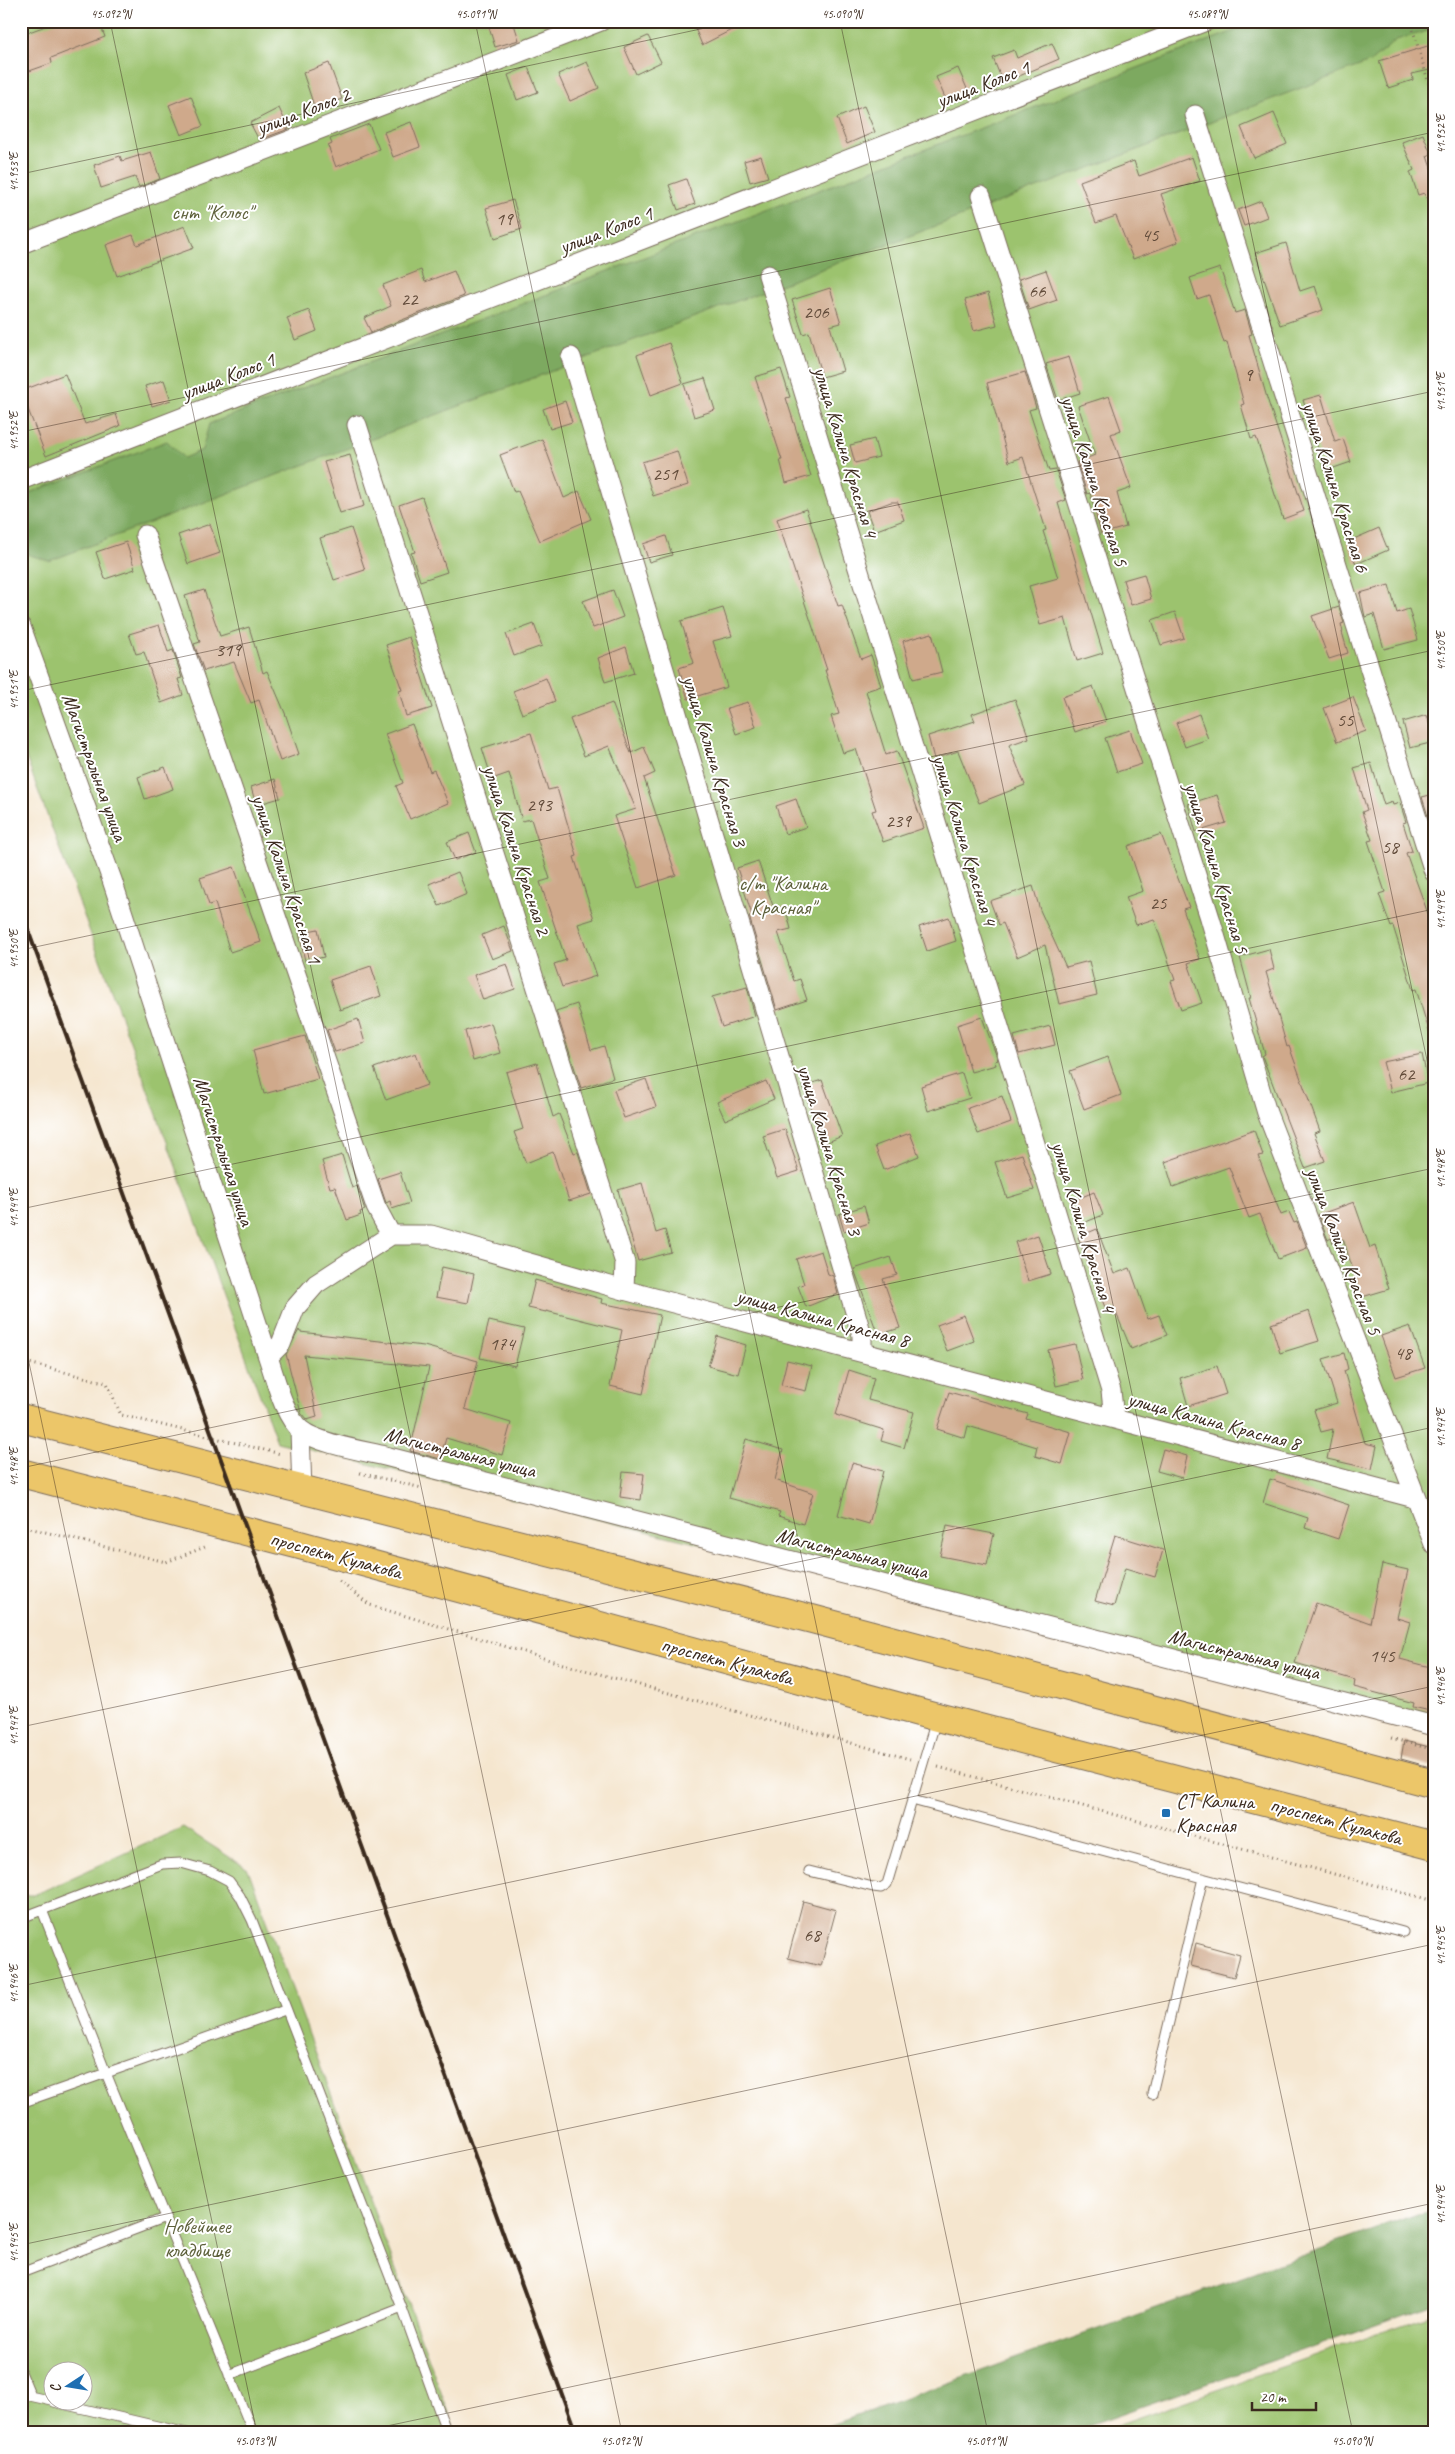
<svg xmlns="http://www.w3.org/2000/svg" width="1455" height="2454" viewBox="0 0 1455 2454" font-family="Caveat,sans-serif">
	<rect width="100%" height="100%" fill="#fff"/>
	<filter id="ink" filterUnits="userSpaceOnUse"><feTurbulence type="fractalNoise" baseFrequency=".02" numOctaves="2"/><feDisplacementMap in="SourceGraphic" scale="10" xChannelSelector="R" yChannelSelector="G"/><feConvolveMatrix kernelMatrix="1 2 1 2 8 2 1 2 1" color-interpolation-filters="sRGB"/></filter>
	<filter id="wash" filterUnits="userSpaceOnUse"><feTurbulence type="fractalNoise" baseFrequency=".0096" numOctaves="4" result="noise"/><feDisplacementMap in="SourceGraphic" scale="20" xChannelSelector="R" yChannelSelector="G"/><feGaussianBlur stdDeviation="1.12" result="paint"/><feColorMatrix in="noise" values="0 0 0 0 0 0 0 0 0 0 0 0 0 0 0 0 0 1.4 0 .05"/><feComposite in="paint" operator="in"/></filter>
	<g filter="url(#wash)">
		<rect width="100%" height="100%" fill="#f5e6cf"/>
		<!-- green -->
		<path fill="#9cc36e" stroke="#6c7646" fill-rule="evenodd" d="M21,21H1434V1721L277,1442L21,744Z
			M183,1827L248,1869L456,2433H21V1895H34ZM52,2372H82V2402H52Z
			M1434,2313V2433H1095Z"/>
		<!-- forest -->
		<path fill="#7da961" stroke="#5c6a40" d="M1260,21H1434V29L1396,40L1370,62L49,561L27,554L21,540V499L29,493L167,441L184,458L202,450L209,424Z
			M1434,2208V2304L1066,2433H809Z"/>
		<g id="blocks">
			<!-- building -->
			<path fill="#cfa98b" d="M59,21H99L105,37L51,58L52,63L21,74V35Z
				M487,21H513L519,40L495,47Z
				M692,21H749L702,45Z
				M648,36L661,62L636,74L624,47Z
				M1052,43L1059,59L1003,83L993,58L1014,50L1017,58Z
				M1434,44V69L1412,74L1413,80L1388,88L1379,61Z
				M587,62L599,88L570,101L558,74Z
				M329,63L342,99L315,109L303,73Z
				M528,67L538,92L517,100L508,75Z
				M958,68L968,91L946,100L936,77Z
				M191,96L203,126L181,135L169,105Z
				M864,106L875,132L847,144L837,118Z
				M279,108L289,129L259,140L250,123Z
				M1274,113L1287,144L1254,158L1241,127Z
				M411,122L420,147L393,157L384,132Z
				M369,124L379,149L336,167L328,146L332,144L330,139Z
				M1423,134L1431,154L1427,156L1434,177V209L1431,210L1424,193L1418,195L1410,172L1414,170L1402,142Z
				M151,152L160,179L139,187L135,177L101,188L94,165L120,156L122,161Z
				M761,156L768,177L750,182L744,161Z
				M1192,157L1200,181L1161,194L1178,242L1133,259L1116,216L1096,223L1080,181L1134,161L1139,176Z
				M686,179L695,204L678,210L669,185Z
				M513,200L522,229L495,238L486,208Z
				M1261,201L1267,217L1244,226L1238,210Z
				M185,226L194,248L117,276L106,245L133,235L137,245Z
				M1286,243L1300,291L1315,286L1323,310L1280,325L1255,253Z
				M1220,268L1235,313L1245,310L1252,334L1249,335L1267,398L1304,511L1283,519L1256,437L1251,439L1241,405L1244,404L1227,342L1224,343L1209,295L1197,299L1190,278Z
				M421,270L425,282L454,271L464,296L371,332L364,318L391,306L383,285Z
				M1046,270L1057,300L1029,310L1019,279Z
				M830,288L841,323L830,326L843,371L822,377L809,332L803,334L792,300Z
				M988,293L997,325L974,331L965,300Z
				M309,310L317,331L295,340L287,318Z
				M669,343L683,383L651,395L637,355Z
				M1069,357L1080,393L1058,400L1046,364Z
				M781,369L790,397L786,398L811,476L786,483L780,460H782L755,377Z
				M1025,372L1036,408L1029,410L1049,471L1056,470L1066,500L1058,503L1103,653L1077,661L1065,618L1040,625L1029,586L1058,578L1043,531L1046,530L1023,457L1009,462L987,383Z
				M65,374L85,424L116,414L120,426L46,456L21,391Z
				M705,378L715,410L694,417L684,384Z
				M164,380L171,400L152,406L145,386Z
				M1321,395L1335,442L1343,439L1351,462L1325,471L1303,400Z
				M1109,396L1121,430L1111,434L1131,488L1117,493L1126,527L1101,534L1090,493L1087,494L1077,462L1095,455L1078,406Z
				M565,401L572,422L550,429L543,409Z
				M542,439L564,498L579,491L591,519L540,541L518,491L514,492L500,455Z
				M874,439L879,457L855,463L850,445Z
				M677,451L688,485L653,496L642,462Z
				M350,455L364,506L340,513L324,462Z
				M422,497L447,572L420,581L411,553L415,552L399,505Z
				M891,502H898L904,520L874,531L867,511Z
				M806,509L838,606L842,605L861,659L871,655L881,686L866,691L886,755L897,751L924,828L883,842L872,811L876,810L856,749L843,753L831,716L839,714L825,670H827L777,519Z
				M210,524L220,553L188,564L178,535Z
				M351,528L365,570L334,580L320,538Z
				M1379,528L1388,550L1356,564L1347,542Z
				M666,536L672,555L649,562L643,544Z
				M126,542L135,569L105,579L96,552Z
				M1144,574L1151,599L1131,605L1123,580Z
				M1389,585L1397,613L1409,609L1418,640L1384,649L1374,614L1365,617L1360,593Z
				M204,590L220,636L249,627L263,673L267,671L285,713L299,754L280,761L259,700L251,703L234,662L204,671L194,644L200,642L185,596Z
				M613,590L623,617L593,628L583,601Z
				M1339,607L1344,623L1341,624L1343,632H1342L1348,653L1329,659L1312,616Z
				M723,608L732,636L713,641L727,687L688,699L679,668L694,663L681,621Z
				M1175,612L1184,638L1161,645L1152,620Z
				M534,624L542,646L514,656L506,634Z
				M159,625L168,652L173,650L182,678L178,679L183,695L161,703L144,652L136,654L129,634Z
				M932,633L942,672L913,679L903,641Z
				M409,637L432,708L406,716L399,691L402,690L386,645Z
				M626,647L634,673L605,682L598,658Z
				M546,678L555,701L522,714L513,691Z
				M1093,686L1106,721L1075,732L1062,697Z
				M1353,697L1366,731L1337,742L1324,708Z
				M1015,699L1029,738L1009,745L1025,785L979,803L958,751L934,759L928,736L975,721L972,714Z
				M748,702L756,727L736,734L727,708Z
				M612,703L631,753L644,747L655,773L644,778L676,875L638,888L614,816L636,809L609,746L584,756L570,719Z
				M1199,714L1208,739L1185,747L1176,723Z
				M1427,715L1434,742L1410,748L1403,722Z
				M412,724L430,772L434,770L448,803L410,819L396,786L403,783L385,734Z
				M1130,730L1142,764L1117,772L1105,738Z
				M531,733L548,790L557,788L577,856L574,857L594,919L578,924L596,976L562,987L554,964L566,960L540,882L550,879L531,819L522,821L509,773L492,779L482,748Z
				M1371,763L1384,805L1392,802L1393,805L1400,803L1406,822L1403,823L1412,851L1406,853L1434,930V1034H1430L1416,989L1413,990L1393,926L1391,927L1379,894L1385,892L1368,841L1372,840L1362,812L1367,810L1354,768Z
				M165,767L173,789L145,799L138,777Z
				M275,779L280,798L256,805L251,787Z
				M1434,794V815L1428,816L1422,797Z
				M1217,795L1226,823L1196,832L1188,804Z
				M796,799L806,827L785,834L776,806Z
				M469,833L476,852L455,860L447,842Z
				M1161,834L1189,907L1183,909L1200,959L1188,963L1202,1003L1181,1010L1171,981L1175,980L1154,919L1136,925L1126,897L1143,891L1128,846Z
				M758,861L774,909L785,906L791,929L778,932L794,981L800,979L807,1000L777,1010L749,916L752,915L737,868Z
				M234,867L261,942L230,952L215,903L209,905L200,878Z
				M458,872L467,894L439,906L429,884Z
				M1033,886L1040,910L1066,967L1089,961L1097,995L1059,1004L1045,945L1017,957L1003,923L999,925L990,901Z
				M949,917L956,941L927,951L919,927Z
				M504,926L513,951L492,959L482,935Z
				M318,929L324,957L305,961L299,933Z
				M1269,949L1274,969L1266,972L1287,1047L1289,1046L1320,1131L1314,1133L1325,1161L1305,1168L1262,1056L1265,1054L1249,998H1251L1240,957Z
				M507,964L515,989L483,1000L474,975Z
				M371,966L381,996L340,1010L330,980Z
				M747,987L755,1016L722,1027L712,997Z
				M577,1004L591,1050L604,1046L613,1078L581,1088L556,1011Z
				M982,1017L998,1060L995,1061L996,1065L971,1072L957,1025Z
				M358,1019L365,1043L335,1052L327,1030Z
				M491,1023L500,1053L473,1061L465,1031Z
				M1050,1026L1055,1045L1019,1054L1014,1036Z
				M305,1036L318,1079L264,1094L253,1050Z
				M416,1053L427,1085L386,1100L374,1068Z
				M1422,1054L1428,1083L1391,1092L1383,1062Z
				M1108,1057L1121,1095L1084,1109L1070,1071Z
				M537,1063L553,1117L559,1114L574,1153L578,1152L591,1194L569,1201L553,1152L526,1163L514,1132L523,1129L506,1072Z
				M962,1073L970,1098L928,1111L921,1086Z
				M646,1079L656,1107L624,1118L614,1090Z
				M822,1080L842,1136L823,1144L803,1086Z
				M766,1081L774,1099L725,1120L717,1102Z
				M1002,1096L1011,1122L978,1134L968,1108Z
				M785,1129L799,1171L777,1178L763,1136Z
				M1254,1130L1263,1155L1258,1156L1281,1215L1289,1212L1294,1223L1297,1222L1307,1248L1278,1259L1260,1214L1249,1218L1229,1167L1173,1187L1165,1162Z
				M910,1133L919,1156L884,1170L875,1146Z
				M1022,1154L1034,1190L1007,1198L995,1162Z
				M342,1155L352,1188L357,1186L365,1210L360,1212L361,1215L347,1220L335,1187L330,1188L322,1161Z
				M400,1172L410,1203L392,1209L390,1201L386,1203L378,1179Z
				M642,1183L656,1233L665,1230L671,1252L638,1261L618,1190Z
				M1094,1192L1103,1215L1081,1224L1072,1201Z
				M1354,1202L1370,1248L1375,1246L1389,1289L1362,1297L1343,1239L1333,1243L1331,1238L1328,1240L1318,1215Z
				M864,1206L869,1223L844,1231L839,1214Z
				M1097,1229L1114,1274L1130,1268L1148,1319L1159,1315L1167,1335L1131,1349L1114,1308L1106,1310L1078,1237Z
				M1038,1235L1051,1274L1028,1281L1015,1242Z
				M821,1251L828,1274L833,1276L838,1294L806,1307L798,1286L804,1284L796,1259Z
				M891,1257L897,1275L883,1279L900,1328L878,1335L854,1269Z
				M442,1267L474,1274L468,1303L436,1297Z
				M535,1280L602,1299L601,1303L660,1315L643,1394L610,1386L622,1330L546,1311V1312L528,1308Z
				M1309,1311L1319,1341L1280,1353L1271,1324Z
				M964,1315L974,1341L947,1351L937,1325Z
				M489,1321L524,1329L515,1366L480,1358Z
				M1410,1326L1425,1368L1396,1377L1381,1336Z
				M299,1330L300,1332L424,1346L478,1361L465,1409L511,1423L502,1455L446,1438L440,1459L410,1451L429,1367L304,1355L317,1417L307,1420L301,1413L286,1354Z
				M717,1336L746,1345L738,1374L708,1366Z
				M1075,1344L1083,1380L1056,1386L1048,1350Z
				M1344,1353L1348,1369L1344,1371L1365,1443L1377,1446L1372,1469L1327,1459L1333,1429L1321,1432L1314,1410L1337,1403L1323,1359Z
				M787,1360L812,1366L806,1391L781,1385Z
				M1217,1366L1226,1394L1188,1406L1180,1378Z
				M849,1370L874,1378L868,1400L914,1412L904,1448L881,1441L884,1430L836,1415Z
				M949,1392L1028,1414L1026,1419L1071,1432L1062,1464L1035,1456L1037,1447L968,1426L965,1438L937,1429Z
				M746,1439L783,1450L775,1480L813,1493L803,1524L778,1516L780,1512L729,1498Z
				M1163,1449L1187,1456L1182,1478L1157,1471Z
				M852,1463L883,1471L869,1524L838,1515Z
				M623,1472L644,1474L641,1500L620,1497Z
				M1270,1479L1349,1505L1338,1539L1305,1528L1308,1518L1263,1503Z
				M947,1525L994,1534L987,1565L940,1556Z
				M1115,1535L1163,1550L1155,1577L1125,1568L1114,1606L1095,1601Z
				M1382,1564L1408,1570L1397,1618L1410,1622L1400,1659L1434,1668V1712L1413,1707L1414,1703L1354,1687L1355,1680L1295,1663L1316,1603L1370,1623Z
				M1404,1741L1434,1748V1768L1401,1759Z
				M803,1901L836,1910L821,1966L788,1958Z
				M1196,1943L1240,1955L1234,1977L1191,1966Z"/>
		</g>
	</g>
	<g filter="url(#ink)">
		<use href="#blocks" fill-opacity="0" stroke="#7c6c5c" stroke-width="1"/>
		<g fill="none" stroke-linecap="round" stroke-linejoin="round">
			<defs>
				<path id="service" d="M912,1800L1403,1932
					M809,1871L873,1887L881,1888L887,1884L936,1720
					M42,1910L106,2073L253,2433
					M21,1918L162,1864L181,1863L210,1871L229,1881L240,1896L252,1920L402,2308L447,2433
					M1152,2094L1203,1878
					M21,2103L285,2010
					M21,2273L165,2218
					M21,2372L31,2396
					M229,2375L402,2308
					M21,2394L52,2401
					M54,2402L187,2433"/>
				<path id="minor" d="M1195,115L1434,872
					M981,196L1210,918L1267,1113L1434,1544
					M21,244L601,21
					M768,275L1111,1391L1114,1418
					M571,357L862,1335V1352
					M357,425L625,1263L624,1290
					M21,480L1206,21
					M145,535L376,1207L391,1235
					M21,627L112,880L268,1357C275,1377 284,1417 301,1430C316,1443 364,1451 385,1456L1434,1726
					M268,1357L281,1344L295,1308L316,1284L391,1235H431L624,1290L1415,1498
					M300,1430L302,1491"/>
				<path id="primary" d="M21,1418L812,1619L1434,1784
					M21,1473L296,1544L937,1717L1434,1846"/>
			</defs>
			<!-- service casing -->
			<use href="#service" stroke="#7c6c5c" stroke-width="11"/>
			<!-- minor casing -->
			<use href="#minor" stroke="#7c6c5c" stroke-width="21"/>
			<!-- primary casing -->
			<use href="#primary" stroke="#7c6c5c" stroke-width="30"/>
			<!-- path -->
			<path stroke="#7c6c5c" stroke-width="3" stroke-dasharray="1 4" stroke-linecap="butt" d="M1413,30L1434,101
				M21,1361L107,1383L121,1415L281,1454
				M360,1473L422,1488
				M21,1526L166,1562L205,1547
				M339,1581L370,1605L563,1664L910,1759
				M1391,1738L1434,1750
				M938,1767L1434,1901"/>
			<!-- service -->
			<use href="#service" stroke="#fff" stroke-width="9"/>
			<!-- minor -->
			<use href="#minor" stroke="#fff" stroke-width="19"/>
			<!-- primary -->
			<use href="#primary" stroke="#ecc669" stroke-width="28"/>
			<!-- rail -->
			<path stroke="#3b2a1e" stroke-width="4" d="M21,911L576,2433"/>
		</g>
	</g>
	<!-- ticks -->
	<path fill="none" stroke="#3b2a1e" stroke-width="1" stroke-opacity="0.45" d="M110,21L622,2433M475,21L988,2433M840,21L1353,2433M1206,21L1434,1093M21,174L738,21M21,432L1434,132M21,691L1434,391M21,950L1434,650M21,1209L1434,909M21,1325L257,2433M21,1468L1434,1168M21,1727L1434,1427M21,1986L1434,1686M21,2245L1434,1944M354,2433L1434,2203"/>
	<!-- markers -->
	<rect fill="#1f6fb2" stroke="#fff" stroke-width="2" x="1161" y="1808" width="10" height="10" rx="2.5"/>
	<g text-anchor="middle" stroke-width="4" stroke-linejoin="round" paint-order="stroke">
		<!-- number labels -->
		<g font-size="19" fill="#604a39">
			<text x="504" y="225">19</text>
			<text x="1150" y="241">45</text>
			<text x="1037" y="297">66</text>
			<text x="409" y="305">22</text>
			<text x="816" y="318">206</text>
			<text x="1248" y="381">9</text>
			<text x="665" y="480">251</text>
			<text x="228" y="656">319</text>
			<text x="1345" y="726">55</text>
			<text x="539" y="811">293</text>
			<text x="898" y="827">239</text>
			<text x="1390" y="853">58</text>
			<text x="1158" y="909">25</text>
			<text x="1406" y="1080">62</text>
			<text x="502" y="1350">174</text>
			<text x="1403" y="1359">48</text>
			<text x="1382" y="1662">145</text>
			<text x="812" y="1941">68</text>
		</g>
		<!-- street labels -->
		<g font-size="21" fill="#3b2a1e" stroke="#fff">
			<text transform="translate(983 84) rotate(-21)" y="7">улица Колос 1</text>
			<text transform="translate(303 111) rotate(-21)" y="7">улица Колос 2</text>
			<text transform="translate(606 230) rotate(-21)" y="7">улица Колос 1</text>
			<text transform="translate(228 376) rotate(-21)" y="7">улица Колос 1</text>
			<text transform="translate(846 452) rotate(73)" y="7">улица Калина Красная 4</text>
			<text transform="translate(1095 481) rotate(72)" y="7">улица Калина Красная 5</text>
			<text transform="translate(1336 487) rotate(72)" y="7">улица Калина Красная 6</text>
			<text transform="translate(715 761) rotate(73)" y="7">улица Калина Красная 3</text>
			<text transform="translate(95 767) rotate(70)" y="7">Магистральная улица</text>
			<text transform="translate(965 840) rotate(73)" y="7">улица Калина Красная 4</text>
			<text transform="translate(517 850) rotate(72)" y="7">улица Калина Красная 2</text>
			<text transform="translate(1217 868) rotate(73)" y="7">улица Калина Красная 5</text>
			<text transform="translate(287 879) rotate(71)" y="7">улица Калина Красная 1</text>
			<text transform="translate(830 1150) rotate(73)" y="7">улица Калина Красная 3</text>
			<text transform="translate(224 1151) rotate(72)" y="7">Магистральная улица</text>
			<text transform="translate(1084 1227) rotate(73)" y="7">улица Калина Красная 4</text>
			<text transform="translate(1344 1251) rotate(69)" y="7">улица Калина Красная 5</text>
			<text transform="translate(823 1318) rotate(15)" y="7">улица Калина Красная 8</text>
			<text transform="translate(1214 1421) rotate(15)" y="7">улица Калина Красная 8</text>
			<text transform="translate(460 1452) rotate(14)" y="7">Магистральная улица</text>
			<text transform="translate(852 1553) rotate(14)" y="7">Магистральная улица</text>
			<text transform="translate(336 1555) rotate(15)" y="7">проспект Кулакова</text>
			<text transform="translate(1244 1654) rotate(14)" y="7">Магистральная улица</text>
			<text transform="translate(727 1661) rotate(15)" y="7">проспект Кулакова</text>
			<text transform="translate(1336 1821) rotate(15)" y="7">проспект Кулакова</text>
		</g>
		<!-- park labels -->
		<g font-size="21" fill="#5d603a" stroke="#fff">
			<text x="212" y="219">снт "Колос"</text>
			<text x="783" y="890">с/т "Калина<tspan x="783" dy="24">Красная"</tspan></text>
			<text x="197" y="2233">Новейшее<tspan x="197" dy="24">кладбище</tspan></text>
		</g>
		<!-- poi labels -->
		<g font-size="21" fill="#3b2a1e" stroke="#fff" text-anchor="start">
			<text x="1176" y="1808">СТ Калина<tspan x="1176" dy="24">Красная</tspan></text>
		</g>
	</g>
	<!-- margin -->
	<rect width="1455" height="2454" fill="none" stroke="#fff" stroke-width="55"/>
	<!-- north arrow -->
	<g transform="translate(68 2386) rotate(258)"><circle r="24" fill="#ffffff" stroke="#b1aaa5"/>
	<path d="M0-4L9 19L0 12L-9 19Z" fill="#1f6fb2"/>
	<text y="-8" font-size="14" font-weight="bold" text-anchor="middle" fill="#3b2a1e">С</text>
	</g>
	<!-- scale -->
	<path d="M1252 2402v8h64v-8" fill="none" stroke="#3b2a1e" stroke-width="2.5"/>
	<text x="1260" y="2402" font-size="15" fill="#3b2a1e" stroke="#ffffff" stroke-width="4" paint-order="stroke">20 m</text>
	<rect x="28" y="28" width="1400" height="2398" fill="none" stroke="#3b2a1e" stroke-width="2"/>
	<g font-size="12" text-anchor="middle" fill="#3b2a1e">
		<text x="111" y="18">45.092°N</text>
		<text x="476" y="18">45.091°N</text>
		<text x="842" y="18">45.090°N</text>
		<text x="1207" y="18">45.089°N</text>
		<text transform="translate(1441 134) rotate(-90)" y="4">41.952°E</text>
		<text transform="translate(14 172) rotate(-90)" y="4">41.953°E</text>
		<text transform="translate(1441 392) rotate(-90)" y="4">41.951°E</text>
		<text transform="translate(14 431) rotate(-90)" y="4">41.952°E</text>
		<text transform="translate(1441 651) rotate(-90)" y="4">41.950°E</text>
		<text transform="translate(14 690) rotate(-90)" y="4">41.951°E</text>
		<text transform="translate(1441 910) rotate(-90)" y="4">41.949°E</text>
		<text transform="translate(14 949) rotate(-90)" y="4">41.950°E</text>
		<text transform="translate(1441 1169) rotate(-90)" y="4">41.948°E</text>
		<text transform="translate(14 1208) rotate(-90)" y="4">41.949°E</text>
		<text transform="translate(1441 1428) rotate(-90)" y="4">41.947°E</text>
		<text transform="translate(14 1467) rotate(-90)" y="4">41.948°E</text>
		<text transform="translate(1441 1687) rotate(-90)" y="4">41.946°E</text>
		<text transform="translate(14 1726) rotate(-90)" y="4">41.947°E</text>
		<text transform="translate(1441 1946) rotate(-90)" y="4">41.945°E</text>
		<text transform="translate(14 1984) rotate(-90)" y="4">41.946°E</text>
		<text transform="translate(1441 2205) rotate(-90)" y="4">41.944°E</text>
		<text transform="translate(14 2243) rotate(-90)" y="4">41.945°E</text>
		<text x="255" y="2445">45.093°N</text>
		<text x="621" y="2445">45.092°N</text>
		<text x="986" y="2445">45.091°N</text>
		<text x="1352" y="2445">45.090°N</text>
	</g>
</svg>
